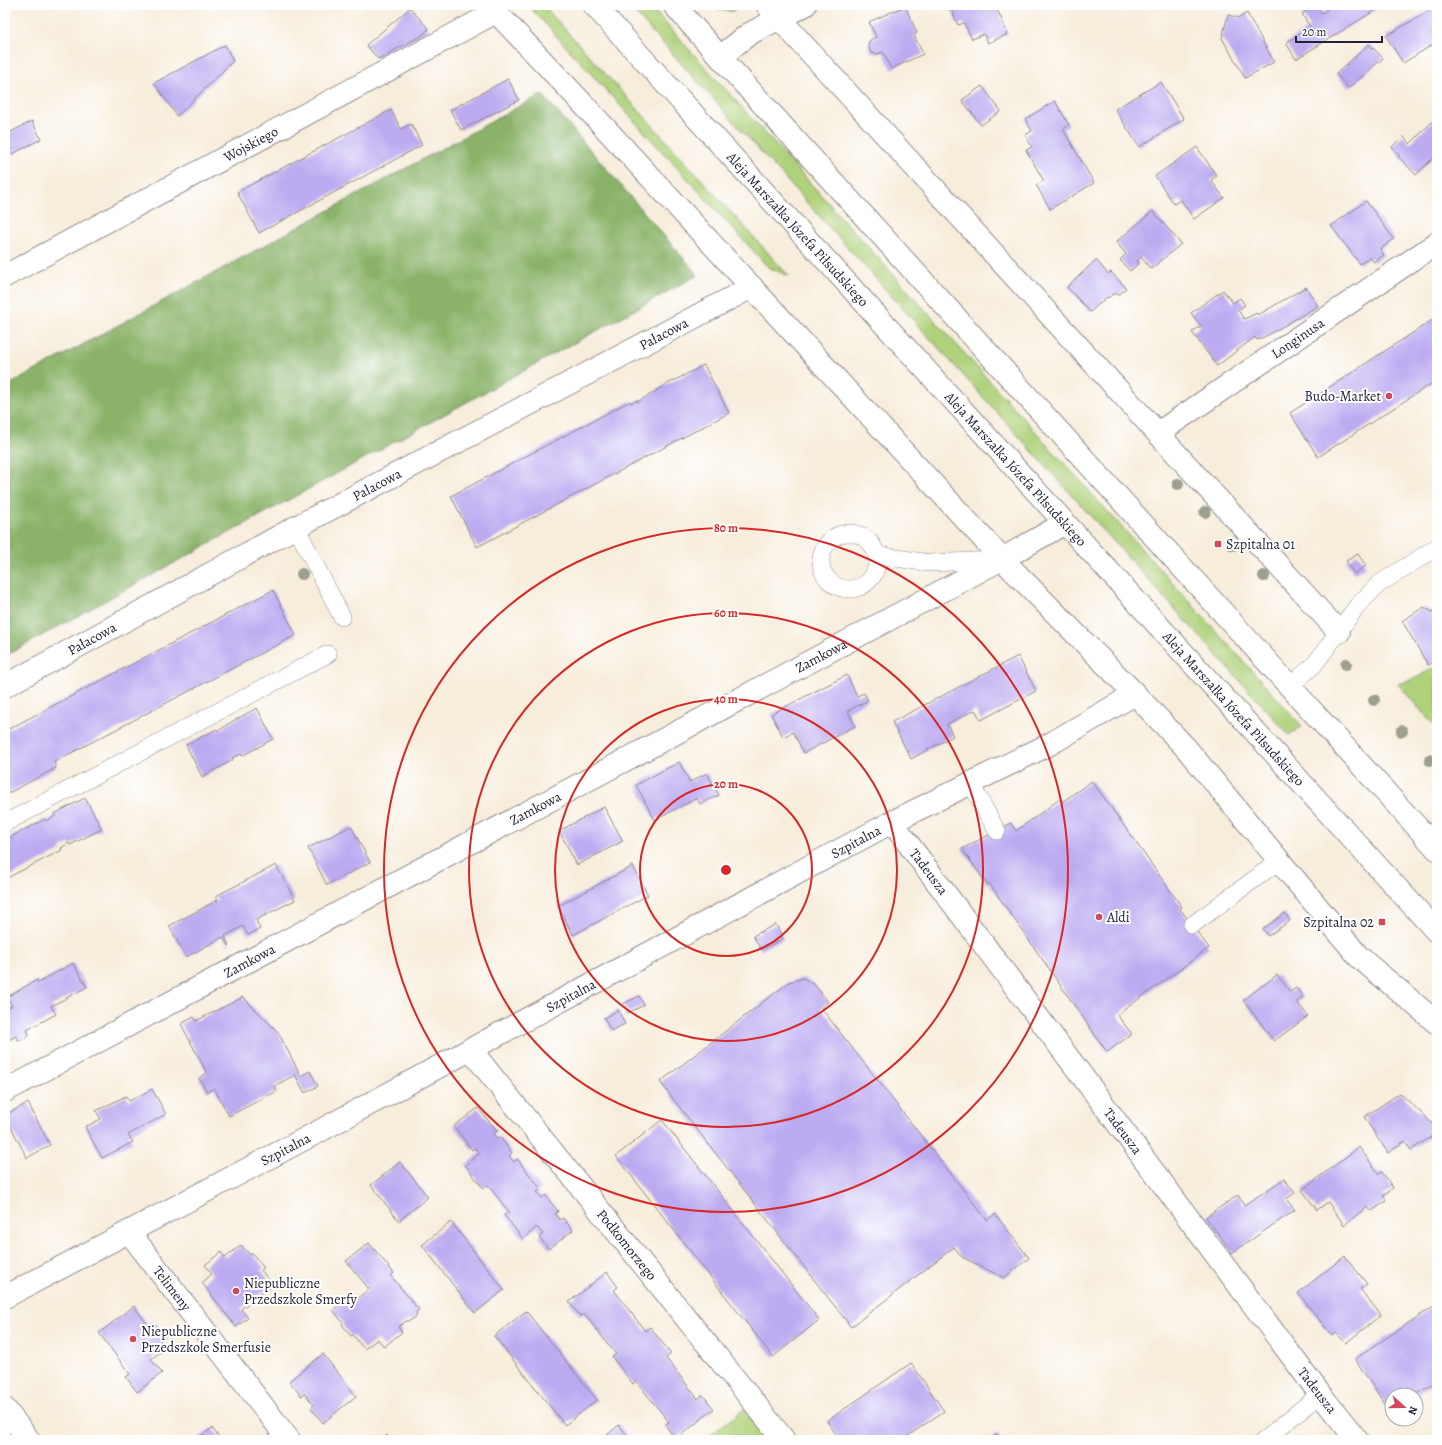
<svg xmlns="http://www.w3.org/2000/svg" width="1442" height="1445" viewBox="0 0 1442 1445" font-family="Alegreya,serif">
	<rect width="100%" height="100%" fill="#fff"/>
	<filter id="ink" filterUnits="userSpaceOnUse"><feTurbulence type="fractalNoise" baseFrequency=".025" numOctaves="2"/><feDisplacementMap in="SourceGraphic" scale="8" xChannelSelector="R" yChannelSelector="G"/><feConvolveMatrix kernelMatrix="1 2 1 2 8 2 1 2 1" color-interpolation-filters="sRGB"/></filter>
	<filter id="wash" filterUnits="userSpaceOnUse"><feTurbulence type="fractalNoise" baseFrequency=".012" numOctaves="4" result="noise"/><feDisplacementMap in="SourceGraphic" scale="16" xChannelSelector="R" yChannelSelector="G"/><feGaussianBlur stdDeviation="0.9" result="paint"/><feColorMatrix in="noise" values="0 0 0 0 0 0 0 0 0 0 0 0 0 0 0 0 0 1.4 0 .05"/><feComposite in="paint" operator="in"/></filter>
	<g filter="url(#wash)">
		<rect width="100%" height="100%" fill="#f7eddb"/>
		<!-- green -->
		<path fill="#aed179" stroke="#687a5a" d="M528,5H543L789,276L768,267Z
			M628,5H649L1302,726L1289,735Z
			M712,5H738L733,11C725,11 717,11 712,5Z
			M1437,666V729L1398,684L1416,678Z
			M744,1409L768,1440H704Z"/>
		<!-- forest -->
		<path fill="#8ab369" stroke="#566a52" d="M542,94L698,275L5,656V387Z"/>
		<g id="blocks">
			<!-- building -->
			<path fill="#bcabf1" d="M949,5H995L1008,34L988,43L984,34L972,39L964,23L958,25Z
				M1316,5L1322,13L1334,5H1384L1296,59L1286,43L1310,27L1302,14Z
				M905,6L917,33L914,35L923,54L891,69L883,52L877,54L871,53L868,45L870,40L876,37L869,22Z
				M1437,6V42L1403,63L1386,36Z
				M410,8L429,29L421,36L378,59L366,45Z
				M1247,13L1274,62L1245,78L1222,38L1228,15L1239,18Z
				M1369,44L1383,58L1349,88L1336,74Z
				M225,45L233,61L177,116L154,83Z
				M508,79L519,100L461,130L450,110Z
				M1161,82L1184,119L1139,147L1115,109Z
				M982,86L1001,111L981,125L962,100Z
				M1055,101L1069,125L1063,129L1094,183L1050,209L1036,185L1044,181L1026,150L1032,147L1025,135L1032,131L1025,119Z
				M391,110L401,129L411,124L422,145L259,233L237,192Z
				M1437,117V154L1416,175L1398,156L1399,155L1392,147L1403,136L1410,144Z
				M32,121L41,139L5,158V140L11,150L5,139V135Z
				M1197,147L1217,176L1211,180L1224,198L1194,219L1181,200L1174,204L1155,176Z
				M1366,201L1394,239L1380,249L1384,255L1374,262L1370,257L1360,264L1331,226Z
				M1153,211L1181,244L1151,269L1141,257L1137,261L1139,263L1130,271L1120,260L1126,254L1116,242Z
				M1096,260L1108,274L1111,272L1126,288L1120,294H1113L1108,298L1107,297L1090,312L1067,287Z
				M1306,287L1318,306L1268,335L1257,340L1255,337L1217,366L1192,332L1201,326L1191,313L1223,290L1233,303L1240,298L1245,305L1238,310L1244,319L1257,313L1258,315Z
				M1437,317V380L1318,457L1290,413Z
				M704,365L729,413L477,547L451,496L630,401L631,403L637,400V402L657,391L656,390Z
				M1358,554L1366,566L1354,574L1346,561Z
				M273,590L296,635L54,762L56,768L5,795V731Z
				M1424,607L1432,612L1437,609V659L1428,665L1402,621Z
				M1018,656L1036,691L981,720L975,710L947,724L953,736L911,759L892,722Z
				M847,675L857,696L864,693L868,700L848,711L855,726L804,753L793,732L783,737L771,714Z
				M257,708L273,739L242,756L241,754L232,758L233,760L202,777L186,745L217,729L218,731L226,726V725Z
				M679,762L690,782L707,773L719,795L700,804L697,798L655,820L636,785Z
				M1092,781L1182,907L1180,909L1209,948L1117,1015L1132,1034L1107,1052L989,883L987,884L962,849L1011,823L1016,831L1060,799L1062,802Z
				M85,798L102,829L70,845L69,843L61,848L62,850L5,879V840L45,819L46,821L55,816L54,814Z
				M604,807L623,841L577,865L559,831Z
				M351,826L370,862L327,885L308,848Z
				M276,865L295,900L256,920L260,929L248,935L243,926L225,936L229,945L228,946L223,937L186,957L169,926L218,900L216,896Z
				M633,866L648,895L573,935L558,906Z
				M1285,913L1290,921L1268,936L1263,929Z
				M776,924L783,939L761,950L753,936Z
				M73,963L87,987L51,1006L56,1014L27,1030L29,1034L28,1037L21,1040H18L16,1036L5,1042V1009L12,1006L7,997L37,980L38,983Z
				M1277,975L1290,992L1296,988L1303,997L1297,1002L1308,1016L1274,1041L1243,1000Z
				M803,978L815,985L828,1002L821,1008L987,1220L995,1214L1029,1258L1004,1278L962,1257L954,1247L851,1327L660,1082L789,982Z
				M639,996L644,1005L628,1013L623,1004Z
				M243,997L278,1032L301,1076L310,1071L318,1086L305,1093L295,1075L274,1086L277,1091L229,1116L214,1088L207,1092L199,1078L207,1073L181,1024L194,1017L196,1021Z
				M618,1010L625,1024L611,1031L604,1018Z
				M152,1089L166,1114L128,1135L133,1142L102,1158L85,1127L101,1119L96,1111L126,1096L129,1101Z
				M1400,1093L1437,1128V1133L1411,1150L1405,1141L1388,1153L1364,1117Z
				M28,1103L50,1145L27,1158L5,1115Z
				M478,1108L497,1131L493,1134L497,1139L500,1137L512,1153L509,1156L514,1162L517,1159L541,1189L537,1192L542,1198L545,1195L558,1211L555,1214L560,1220L563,1218L573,1230L549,1249L539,1237L543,1234L537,1227L523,1239L504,1215L509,1212L488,1185L483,1188L465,1165L480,1153L475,1148L472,1150L454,1126Z
				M662,1120L819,1320L773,1357L616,1156Z
				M1359,1147L1379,1174L1382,1172L1393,1188L1383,1196L1386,1199L1385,1202L1372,1211L1369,1210L1367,1207L1344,1225L1328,1202L1317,1210L1302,1190Z
				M400,1162L428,1197L399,1221L371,1185Z
				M1284,1179L1295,1193L1286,1199L1295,1210L1232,1253L1206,1217L1238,1195L1244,1205Z
				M451,1222L504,1290L475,1313L422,1245Z
				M369,1243L394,1273L391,1276L419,1310L417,1311L416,1317L409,1321H406L398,1327L402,1332L384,1347L378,1339L364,1349L353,1335L351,1336L344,1327L342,1324L343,1323L333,1310L348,1297L353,1302L369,1289L346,1261Z
				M241,1245L250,1255L252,1253L264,1268L261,1270L273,1285L241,1309L248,1318L236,1327L202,1283L212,1274L205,1265L221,1252L225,1258Z
				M1345,1256L1367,1284L1360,1289L1381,1315L1346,1343L1336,1333L1332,1336L1298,1293Z
				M607,1272L618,1287L614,1290L645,1331L650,1327L671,1354L666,1358L698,1399L703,1395L714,1409L676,1439L665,1425L669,1422L636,1381L633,1384L612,1357L616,1354L584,1314L580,1316L569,1302Z
				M1437,1304V1381L1416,1395H1392V1411L1390,1412L1355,1359Z
				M134,1306L150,1328L155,1324L165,1337L160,1341L166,1348L151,1359L162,1373L137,1392L126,1377L130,1374L99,1333Z
				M526,1311L597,1400L565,1425L494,1336Z
				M323,1354L356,1396L323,1423L311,1408L314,1405L305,1394L301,1396L289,1381Z
				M911,1363L944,1411L902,1440H840L827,1421Z
				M619,1425L631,1440H601Z
				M212,1428L221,1440H195L201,1436Z
				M997,1434L1002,1440H990Z
				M387,1435L390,1440H381Z"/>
		</g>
	</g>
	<g filter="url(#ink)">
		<use href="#blocks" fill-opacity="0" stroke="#8c888b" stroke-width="1"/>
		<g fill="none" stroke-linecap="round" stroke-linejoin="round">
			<defs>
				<path id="lane" d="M296,527L342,617
					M821 561a28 28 0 1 1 56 0a28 28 0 1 1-56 0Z
					M877,555L929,563L998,560
					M1290,686L1314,665L1358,605L1379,584L1437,547
					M971,784L997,831
					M5,823L328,654
					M1192,925L1279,861
					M1264,1440L1320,1394"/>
				<g id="street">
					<path d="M767,5L1339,632"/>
					<path d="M720,57L749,34L805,5"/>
					<path id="s1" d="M5,276L496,12L571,91L1002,559L1135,694L1186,748L1359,957L1437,1023"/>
					<path id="s2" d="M1158,433L1437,243"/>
					<path id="s3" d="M5,686L296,527L752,287"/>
					<path id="s4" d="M892,822L1320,1394L1357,1440"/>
					<path id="s5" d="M470,1049L784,1440"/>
					<path id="s6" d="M5,1091L1002,559L1065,523"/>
					<path id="s7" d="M129,1232L289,1440"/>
					<path id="s8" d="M5,1297L314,1134L892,822L1050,744L1135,694"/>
					<path d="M5,1409L29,1440"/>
				</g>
				<g id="secondary">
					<path id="s9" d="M594,5L1437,932"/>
					<path d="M674,5L720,57L1437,849"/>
				</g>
			</defs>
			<!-- lane casing -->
			<use href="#lane" stroke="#8c888b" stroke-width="18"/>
			<!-- street casing -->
			<use href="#street" stroke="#8c888b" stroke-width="24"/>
			<!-- secondary casing -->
			<use href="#secondary" stroke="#8c888b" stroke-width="24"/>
			<!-- lane -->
			<use href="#lane" stroke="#fff" stroke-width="17"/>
			<!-- street -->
			<use href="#street" stroke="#fff" stroke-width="22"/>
			<!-- secondary -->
			<use href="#secondary" stroke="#fff" stroke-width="22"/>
		</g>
		<!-- trees -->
		<g fill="#9d9f8f">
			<circle cx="1178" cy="484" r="6"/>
			<circle cx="1205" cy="512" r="6"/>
			<circle cx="1233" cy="545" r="6"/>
			<circle cx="302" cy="574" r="6"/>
			<circle cx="1264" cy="576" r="6"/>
			<circle cx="1346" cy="664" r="6"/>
			<circle cx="1374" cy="700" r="6"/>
			<circle cx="1402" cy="731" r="6"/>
			<circle cx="1430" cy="760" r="6"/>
		</g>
	</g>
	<!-- distance rings -->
	<g fill="none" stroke="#d62828" stroke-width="2">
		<circle cx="726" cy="870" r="86"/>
		<circle cx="726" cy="870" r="171"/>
		<circle cx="726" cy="870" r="257"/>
		<circle cx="726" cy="870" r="342"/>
	</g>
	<!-- markers -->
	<g fill="#d1495b" stroke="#fff" stroke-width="1.5">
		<circle cx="1389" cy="396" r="4"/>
		<rect x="1214" y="540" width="8" height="8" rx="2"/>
		<circle cx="1099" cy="917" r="4"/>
		<rect x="1378" y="918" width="8" height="8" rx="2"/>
		<circle cx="236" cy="1291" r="4"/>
		<circle cx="133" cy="1339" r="4"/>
	</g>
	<g text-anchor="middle" stroke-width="4" stroke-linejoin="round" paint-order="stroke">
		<!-- street labels -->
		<g font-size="14" fill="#22223b" stroke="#fff">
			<text dy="5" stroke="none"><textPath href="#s1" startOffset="279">Wojskiego</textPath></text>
			<text dy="5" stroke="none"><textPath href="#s9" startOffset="303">Aleja Marszałka Józefa Piłsudskiego</textPath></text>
			<text dy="5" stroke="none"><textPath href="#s3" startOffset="747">Pałacowa</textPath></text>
			<text dy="5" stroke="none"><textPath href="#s2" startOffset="169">Longinusa</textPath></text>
			<text dy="5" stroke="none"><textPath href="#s9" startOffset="627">Aleja Marszałka Józefa Piłsudskiego</textPath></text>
			<text dy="5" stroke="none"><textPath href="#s3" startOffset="423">Pałacowa</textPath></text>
			<text dy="5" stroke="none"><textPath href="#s3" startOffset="99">Pałacowa</textPath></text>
			<text dy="5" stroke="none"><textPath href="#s6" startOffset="925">Zamkowa</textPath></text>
			<text dy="5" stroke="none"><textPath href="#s9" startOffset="951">Aleja Marszałka Józefa Piłsudskiego</textPath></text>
			<text dy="5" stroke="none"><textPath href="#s6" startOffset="601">Zamkowa</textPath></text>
			<text dy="5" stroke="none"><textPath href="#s8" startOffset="965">Szpitalna</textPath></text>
			<text dy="5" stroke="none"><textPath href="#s4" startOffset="62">Tadeusza</textPath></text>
			<text dy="5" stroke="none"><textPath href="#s6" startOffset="277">Zamkowa</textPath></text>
			<text dy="5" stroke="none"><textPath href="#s8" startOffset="641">Szpitalna</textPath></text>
			<text dy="5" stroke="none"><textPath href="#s4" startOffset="386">Tadeusza</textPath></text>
			<text dy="5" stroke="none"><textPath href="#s8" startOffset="317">Szpitalna</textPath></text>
			<text dy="5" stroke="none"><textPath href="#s5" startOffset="251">Podkomorzego</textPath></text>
			<text dy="5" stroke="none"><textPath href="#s7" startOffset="71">Telimeny</textPath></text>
			<text dy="5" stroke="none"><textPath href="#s4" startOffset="710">Tadeusza</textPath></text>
		</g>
		<!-- poi labels -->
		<g font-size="14" fill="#22223b" stroke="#fff" text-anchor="start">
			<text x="1381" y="401" text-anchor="end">Budo-Market</text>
			<text x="1226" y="549">Szpitalna 01</text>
			<text x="1107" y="922">Aldi</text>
			<text x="1374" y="927" text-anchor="end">Szpitalna 02</text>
			<text x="244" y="1288">Niepubliczne<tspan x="244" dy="16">Przedszkole Smerfy</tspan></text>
			<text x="141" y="1336">Niepubliczne<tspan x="141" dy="16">Przedszkole Smerfusie</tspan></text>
		</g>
	</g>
	<circle cx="726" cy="870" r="6" fill="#d62828" stroke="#fff" stroke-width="2"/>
	<g font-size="12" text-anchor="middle" font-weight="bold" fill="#d62828" stroke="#fff" stroke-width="4" stroke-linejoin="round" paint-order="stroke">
		<text x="726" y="532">80 m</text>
		<text x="726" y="617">60 m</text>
		<text x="726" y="703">40 m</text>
		<text x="726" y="788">20 m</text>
	</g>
	<!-- margin -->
	<rect width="1442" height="1445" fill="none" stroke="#fff" stroke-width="20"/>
	<!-- north arrow -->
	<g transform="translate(1404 1407) rotate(111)"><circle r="19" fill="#ffffff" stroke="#a7a7b1"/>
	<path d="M0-3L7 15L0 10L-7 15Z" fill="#d1495b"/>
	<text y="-6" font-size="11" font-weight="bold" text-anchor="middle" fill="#22223b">N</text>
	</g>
	<!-- scale -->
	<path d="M1296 36v6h86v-6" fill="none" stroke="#22223b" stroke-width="2"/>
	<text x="1302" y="36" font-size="12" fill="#22223b" stroke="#ffffff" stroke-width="3" paint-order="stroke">20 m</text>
</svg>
